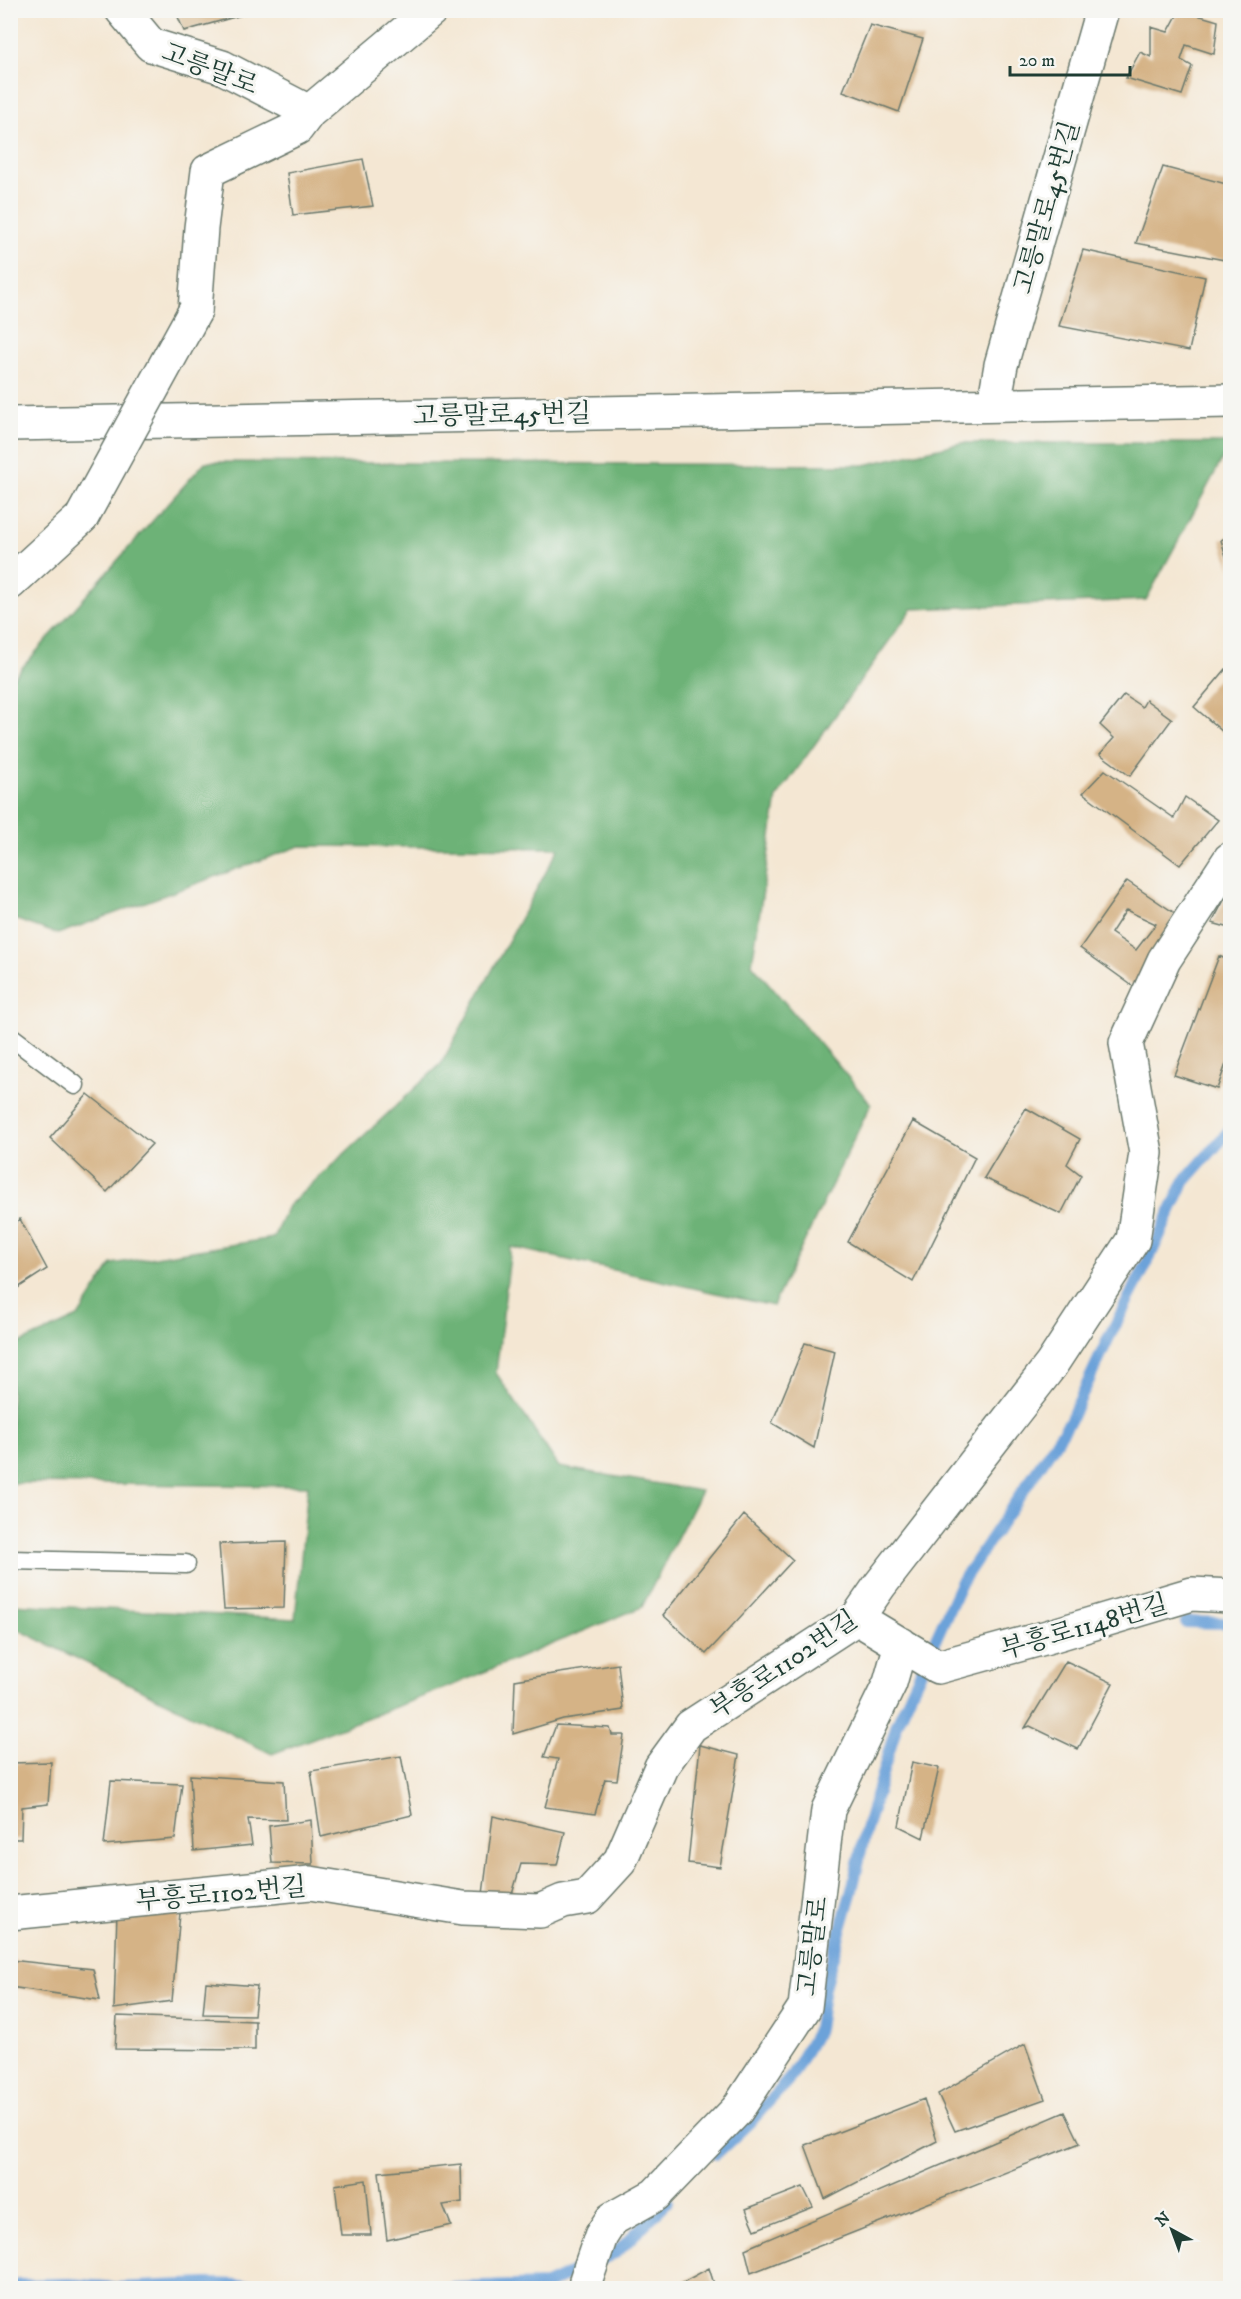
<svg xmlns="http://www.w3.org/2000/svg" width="1241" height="2299" viewBox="0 0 1241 2299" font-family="'IM FELL DW Pica','Noto Serif KR',serif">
	<rect width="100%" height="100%" fill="#f6f6f2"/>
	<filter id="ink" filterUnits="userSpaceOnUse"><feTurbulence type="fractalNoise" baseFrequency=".0167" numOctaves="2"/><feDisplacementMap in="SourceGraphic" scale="12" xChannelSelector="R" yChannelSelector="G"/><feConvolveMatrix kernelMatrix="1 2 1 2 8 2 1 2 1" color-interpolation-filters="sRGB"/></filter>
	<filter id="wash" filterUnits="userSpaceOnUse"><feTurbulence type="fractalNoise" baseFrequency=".008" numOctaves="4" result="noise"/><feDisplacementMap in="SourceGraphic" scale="24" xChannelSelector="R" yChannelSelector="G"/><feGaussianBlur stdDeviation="1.35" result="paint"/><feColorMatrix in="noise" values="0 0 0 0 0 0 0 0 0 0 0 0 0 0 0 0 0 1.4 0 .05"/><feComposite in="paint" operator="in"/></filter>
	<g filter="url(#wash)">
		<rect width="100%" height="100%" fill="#f4e7d3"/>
		<!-- forest -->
		<path fill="#6db277" stroke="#467856" stroke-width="1.5" d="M961,443H1230V445L1146,600L912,609L777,797L752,964L871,1104L773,1306L511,1247L496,1373L559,1467L701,1491L642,1607L453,1685L272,1754L11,1626V1604L295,1619L308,1486L11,1483V1347L78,1317L112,1264L273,1238L288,1206L441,1064L559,848L300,846L58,934L11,918V680L205,462L864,465Z"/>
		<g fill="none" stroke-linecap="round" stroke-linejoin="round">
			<!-- stream -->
			<path stroke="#6ca2d9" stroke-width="12" d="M1186,1622L1230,1623
				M716,2154L753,2119L791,2077L818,2029L824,1987L852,1890L865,1833L897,1724L961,1583L1070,1421L1109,1337L1147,1263L1184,1182L1230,1130
				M10,2287L19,2285L69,2284L118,2288L207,2284L332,2288
				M452,2288L546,2285L617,2252L667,2202"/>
		</g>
		<g id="blocks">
			<!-- building -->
			<path fill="#d5b386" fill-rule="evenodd" d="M175,10H255L256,11L184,31Z
				M1180,10L1218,21L1214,54L1186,45L1181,60L1192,66L1182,95L1126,78L1140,52L1151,57V27L1168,32Z
				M870,25L923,39L899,112L843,91Z
				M363,159L373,206L293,215L287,173Z
				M1163,167L1230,185V261L1136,243Z
				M1083,250L1205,277L1189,351L1059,326Z
				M1230,535V569L1221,540Z
				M1226,669L1230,671V738L1194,707Z
				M1124,695L1142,707L1146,700L1172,719L1130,776L1100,754L1114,738L1100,725Z
				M1105,770L1174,818L1185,797L1218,820L1180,865L1083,793Z
				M1127,881L1176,914L1134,987L1080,948ZM1126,910L1156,924L1136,950L1111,933Z
				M1230,889V928L1212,923Z
				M1219,956L1230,961V1053L1217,1089L1174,1075Z
				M88,1094L152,1144L107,1192L50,1138Z
				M1026,1108L1080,1139L1067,1164L1081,1175L1061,1214L984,1178Z
				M913,1121L975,1157L913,1282L848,1242Z
				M20,1219L47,1269L10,1293V1227Z
				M805,1343L835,1351L814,1448L772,1423Z
				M744,1515L793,1560L706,1654L663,1615Z
				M286,1542L284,1608L224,1609L219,1544Z
				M1066,1661L1113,1683L1078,1749L1030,1726L1025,1728Z
				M618,1664L623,1710L563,1719L513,1734L515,1680Z
				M556,1725L610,1728L612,1735H624L617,1780L605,1779L595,1814L545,1807L558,1759L544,1757Z
				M700,1745L739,1755L720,1867L688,1863Z
				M401,1756L412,1815L321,1837L311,1771Z
				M51,1762L48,1804L22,1807L21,1839H10V1763Z
				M912,1762L939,1768L923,1838L899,1826Z
				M190,1775L284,1781L286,1820L248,1819L252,1845L194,1851Z
				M111,1781L182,1784L175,1839L104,1845Z
				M493,1816L565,1832L557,1865L521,1864L511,1898L483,1894Z
				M311,1820L313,1864L272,1863L269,1826Z
				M117,1913H180L172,2001L114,2009Z
				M10,1960L93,1969L100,2000L10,1987Z
				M206,1982L257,1986L254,2015L203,2014Z
				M117,2016L255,2021V2050L115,2049Z
				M1025,2044L1045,2099L955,2131L938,2094Z
				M924,2099L937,2141L825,2199L805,2145Z
				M1065,2112L1080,2143L751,2273L745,2249Z
				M461,2164L462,2202L443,2205L451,2225L387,2240L379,2172Z
				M366,2180L371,2235H341L335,2185Z
				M803,2187L813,2207L755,2230L746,2209Z
				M709,2268L715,2287L672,2288Z"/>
		</g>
	</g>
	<g filter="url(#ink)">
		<use href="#blocks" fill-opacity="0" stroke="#6a786c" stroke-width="1.5"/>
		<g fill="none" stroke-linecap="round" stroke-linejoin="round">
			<defs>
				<path id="service" d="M10,1036L75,1085
					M10,1560L186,1564"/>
				<path id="minor" d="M122,10L151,45L222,67L309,112
					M195,311L201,228L208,171L297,128L309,112L431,10
					M994,405L1001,365L1102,10
					M10,424L1230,401
					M10,583L82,517
					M857,1618L938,1667L1044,1638L1192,1594L1230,1596
					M10,1913L310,1883L463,1908L540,1911L563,1901L587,1897L620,1861L661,1767L691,1726L857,1618L880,1585L1051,1365L1133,1240L1146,1153L1126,1043L1164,960L1230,859
					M586,2288V2280L601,2236L612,2219L655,2195L737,2110L805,2007L828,1810L890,1683L901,1644"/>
			</defs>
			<!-- service casing -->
			<use href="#service" stroke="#6a786c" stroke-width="21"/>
			<!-- minor casing -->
			<use href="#minor" stroke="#6a786c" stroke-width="36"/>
			<!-- service -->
			<use href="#service" stroke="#fff" stroke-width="18"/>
			<!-- minor -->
			<use href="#minor" stroke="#fff" stroke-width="33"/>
			<defs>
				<path id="minor-bridge" d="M82,517L195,311"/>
			</defs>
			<!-- minor-bridge casing -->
			<use href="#minor-bridge" stroke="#6a786c" stroke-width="36" stroke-linecap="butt"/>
			<!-- minor-bridge -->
			<use href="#minor-bridge" stroke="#fff" stroke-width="33"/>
		</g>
	</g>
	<g text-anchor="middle" stroke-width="6" stroke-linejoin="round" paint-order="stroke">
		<!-- street labels -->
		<g font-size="26" fill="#1f3d34" stroke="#f6f6f2">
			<text transform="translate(210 68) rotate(21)" y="9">고릉말로</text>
			<text transform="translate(1046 207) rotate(-74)" y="9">고릉말로45번길</text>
			<text transform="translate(502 414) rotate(-1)" y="9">고릉말로45번길</text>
			<text transform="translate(1084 1626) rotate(-16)" y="9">부흥로1148번길</text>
			<text transform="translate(783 1664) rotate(-34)" y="9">부흥로1102번길</text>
			<text transform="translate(221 1893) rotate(-5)" y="9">부흥로1102번길</text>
			<text transform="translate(812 1946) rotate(-83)" y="9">고릉말로</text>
		</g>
	</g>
	<!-- margin -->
	<rect width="1241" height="2299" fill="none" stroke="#f6f6f2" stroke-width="36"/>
	<!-- north arrow -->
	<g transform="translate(1172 2230) rotate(319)" stroke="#f6f6f2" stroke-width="4.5" paint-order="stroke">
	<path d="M0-4.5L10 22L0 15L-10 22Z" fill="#1f3d34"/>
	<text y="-9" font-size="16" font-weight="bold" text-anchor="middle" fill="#1f3d34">N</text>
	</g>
	<!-- scale -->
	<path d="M1010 66v9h120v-9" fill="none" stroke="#1f3d34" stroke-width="3"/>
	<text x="1019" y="66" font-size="18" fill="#1f3d34" stroke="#f6f6f2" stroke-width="4.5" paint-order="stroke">20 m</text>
</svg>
